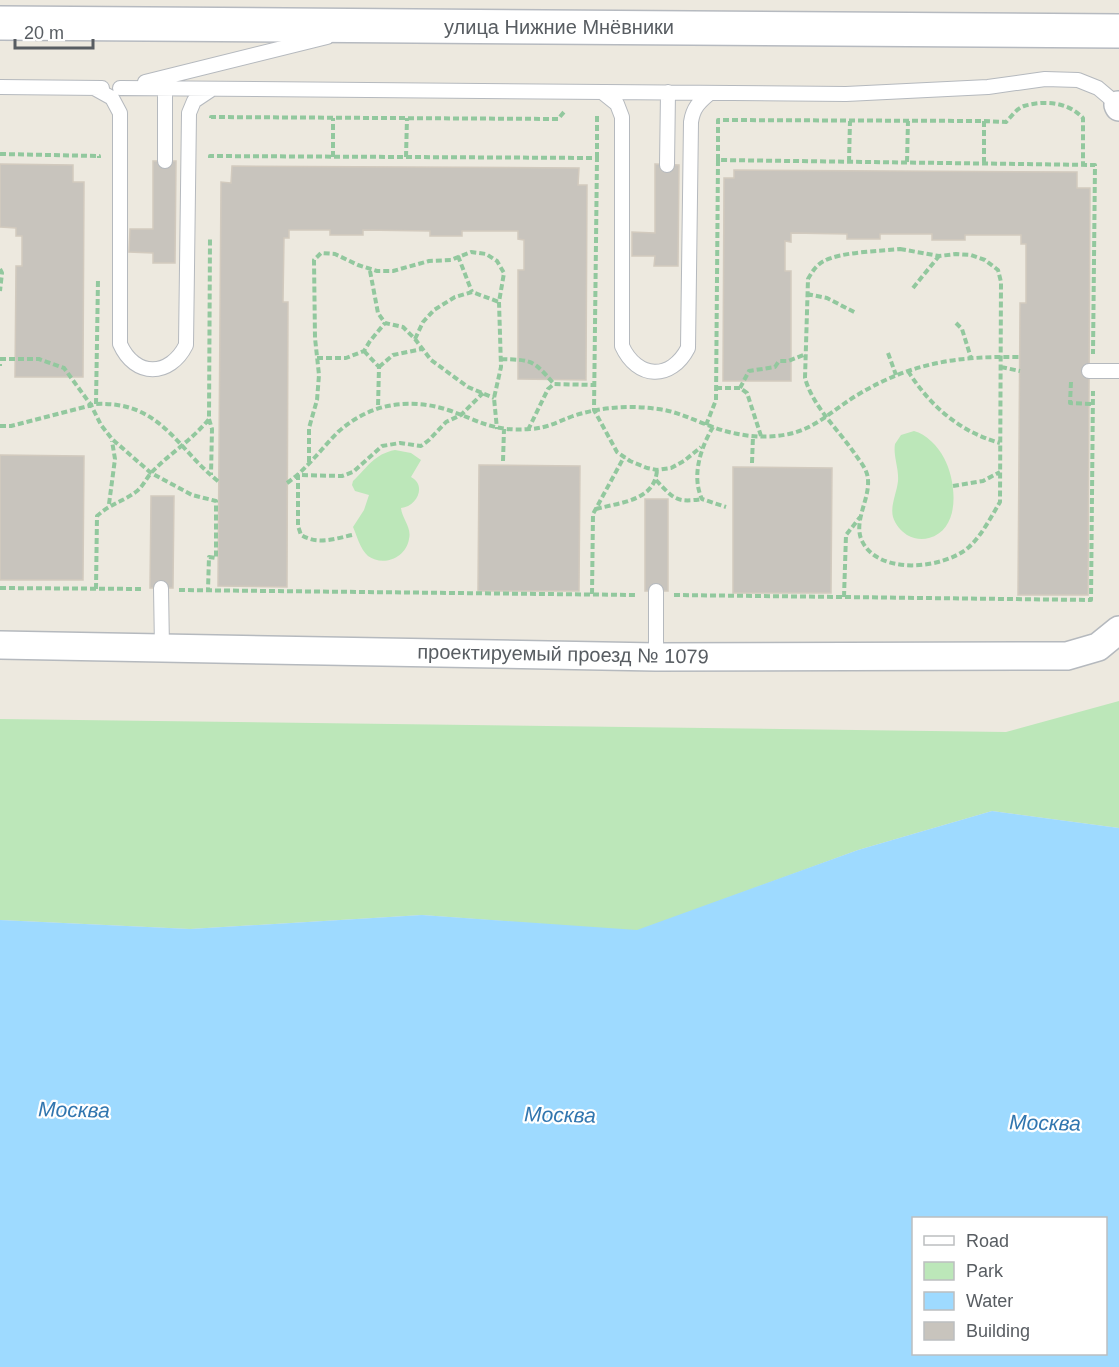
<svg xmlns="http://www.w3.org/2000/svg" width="1119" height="1367" viewBox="0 0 1119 1367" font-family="Arial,sans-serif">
	<rect width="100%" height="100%" fill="#ede9df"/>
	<!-- green -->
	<path fill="#bce7b9" d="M914,431C926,434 938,446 944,458C956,480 962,529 929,538C922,540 914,539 907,535C901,531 895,524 893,517C890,506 897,492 898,481C899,468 893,456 895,444L901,435Z
		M395,450L411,453L421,460L411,477C427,485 417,507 401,508C402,519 412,527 409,539C406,558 383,567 368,556C360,549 357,536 353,527L364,510L369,495L355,491L352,485L353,481C368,467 374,454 395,450Z
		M1119,701V828L992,811L858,850L637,931L422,915L190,929L0,920V719L1006,732Z"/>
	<!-- water -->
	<path fill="#9edaff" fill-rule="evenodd" d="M992,811L1119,828V1367H0V920L190,929L422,915L637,930L858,850ZM914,1218H1106V1354H914Z"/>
	<!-- building -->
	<path fill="#c8c4bd" stroke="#d2cabe" stroke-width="1.5" d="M153,161H176L175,263H153V253L129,252L130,229H153Z
		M0,164L73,165V182H84L83,377H15L16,266H22V236H16V228L0,227Z
		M655,164L679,165L678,266H654L655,256H632V232L655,233Z
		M232,166L579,168L578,185H587L586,380L518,379V270H524V240L518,239V231H462V236H430V231L363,230V235H330V230H289V238H284L283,302H288L287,587L218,586L221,182L231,183Z
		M734,170L1077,172V188H1090L1088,595H1018L1020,308V303H1026V244H1021V235H965V240H932V234H880V239H847V234L791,233V242L785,241V271H791V381H723L724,178H734Z
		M0,455L84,456L83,580H0Z
		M479,465L580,466L579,591H478Z
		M733,467L832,468L831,593H733Z
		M151,496H174L173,588H150Z
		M645,499H668V591H645Z"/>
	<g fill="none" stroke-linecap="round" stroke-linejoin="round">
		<defs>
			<path id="service" d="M145,82L327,37
				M0,87L102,88
				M94,88L112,98L120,113V344C135,378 170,377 186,345L189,113L194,101L212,89
				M120,88L846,94L988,87L1045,79L1078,80L1098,88L1118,105
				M602,92L617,104L622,117V346C637,379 671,381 688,348L691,122C693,108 699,102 710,93
				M165,161V87
				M667,165L668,92
				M1089,371H1119
				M161,588L162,648
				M656,657V591"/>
			<path id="minor" d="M1118,105L1119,107
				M0,645L656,657L1067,656L1098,647L1119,630"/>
			<path id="secondary" d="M0,23L1119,31"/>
		</defs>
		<!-- service casing -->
		<use href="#service" stroke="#b5b9be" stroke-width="16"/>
		<!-- minor casing -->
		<use href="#minor" stroke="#b5b9be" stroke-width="30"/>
		<!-- secondary casing -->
		<use href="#secondary" stroke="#b6bac0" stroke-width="36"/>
		<!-- path -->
		<path stroke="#92c89e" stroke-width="4" stroke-dasharray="6 3" stroke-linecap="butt" d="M211,118V117L558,119L564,112
			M984,121L1006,122C1011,117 1017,108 1024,106C1045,100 1068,102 1083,118V164
			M0,154L99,156V158
			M333,157V118
			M406,157L407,118
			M210,158V156L597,158L594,410L617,452L630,461L647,468L657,470L671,468L684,461L701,447
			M597,158V114
			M718,160V120L984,121V163
			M849,162L850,121
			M907,162L908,121
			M900,249L939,256L956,254L971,255L985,260L998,270L1001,282L1000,502C991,517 982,535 969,547C944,569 879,576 862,541C852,520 873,496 867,474C865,467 859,460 855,454C838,429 813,407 805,378L808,279C812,272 816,265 824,261C840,252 880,251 900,249Z
			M458,256L472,292
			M0,269L2,273L0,291
			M370,271L378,313L385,323L403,327L415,339L431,360L468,387L494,398
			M913,288L939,256
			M807,294L827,298L856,313
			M956,323L962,329L971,358
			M415,339L423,322L434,310L455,297L472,292L499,302
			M364,351L379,367L378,408
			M888,353L896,375
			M317,358H346L364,351L370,341L385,323
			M0,359H39L64,368L91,405L101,425L112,439L151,473L192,495L216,501V558L209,557L208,590
			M501,359C533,360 533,360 554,384
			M0,364V366
			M379,367L393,355L422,349
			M1001,367L1020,371
			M908,371C930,406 960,432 1000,443
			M1071,382L1070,403L1093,404
			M716,388H740L747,393L761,436
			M740,388L749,371L775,367L779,361H788L806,354
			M96,404L98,279
			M209,419L212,429L211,475
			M706,425L716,400L718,160L1095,165L1093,354
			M0,426H11L96,404C161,401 176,448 219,482
			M713,427C701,447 691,476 702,499L726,507
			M528,430L548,389L554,384L595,385
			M503,461L504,429
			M309,462V428L317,400L319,375L315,338L314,260L321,253L335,254L358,265L377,271H393L429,261L451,260L471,252L486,254L497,261L504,273L499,302L501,367L494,398L497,429
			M752,463L753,436
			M656,480C674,499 676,503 702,499
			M287,483C307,469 321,449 338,432C369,404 408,397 448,410C480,421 493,432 530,429C548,428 557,422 573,416C601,407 629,405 658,409C675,411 689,418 705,424C731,435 761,440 789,434C817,428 835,408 859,394C913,362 959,356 1020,357
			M953,486L983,481L1000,472
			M109,504L115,459L112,441
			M596,509C621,502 655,501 657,470
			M352,535C334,539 318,545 301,535L298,526V475L342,476L353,472L382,446L400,443L421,446L429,440L446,422L461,415L483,393
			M0,588L142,589
			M96,589L97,516C111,503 123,502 137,491C143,486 146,479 151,473C169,454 192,440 209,419L210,237
			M179,590L637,595
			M592,594L593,514L624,457
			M674,595L1091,600L1093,391
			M844,597L846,535L861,516"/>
		<!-- service -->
		<use href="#service" stroke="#fff" stroke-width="14"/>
		<!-- minor -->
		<use href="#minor" stroke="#fff" stroke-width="27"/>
		<!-- secondary -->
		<use href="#secondary" stroke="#fff" stroke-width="33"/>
	</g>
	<g text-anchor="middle" stroke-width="4.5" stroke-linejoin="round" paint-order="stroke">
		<!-- street labels -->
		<g font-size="20" fill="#585d62" stroke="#fff">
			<text x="559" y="34">улица Нижние Мнёвники</text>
			<text transform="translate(563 654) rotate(1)" y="7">проектируемый проезд № 1079</text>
		</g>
		<!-- water labels -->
		<g font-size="21" font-style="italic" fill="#3176af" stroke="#fff">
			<text transform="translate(74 1110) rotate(1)" y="7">Москва</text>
			<text transform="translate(560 1115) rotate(1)" y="7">Москва</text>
			<text transform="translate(1045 1123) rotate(1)" y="7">Москва</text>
		</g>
	</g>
	<!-- legend -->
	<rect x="912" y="1217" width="195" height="138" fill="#ffffff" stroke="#bcbec0" stroke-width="1.5"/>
	<rect x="924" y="1236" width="30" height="9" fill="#ffffff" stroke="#bcbec0" stroke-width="1.5"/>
	<text x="966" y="1247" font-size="18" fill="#585d62">Road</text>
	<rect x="924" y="1262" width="30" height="18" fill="#bce7b9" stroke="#bcbec0" stroke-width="1.5"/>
	<text x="966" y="1277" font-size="18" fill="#585d62">Park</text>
	<rect x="924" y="1292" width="30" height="18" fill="#9edaff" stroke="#bcbec0" stroke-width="1.5"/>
	<text x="966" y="1307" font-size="18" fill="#585d62">Water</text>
	<rect x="924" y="1322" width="30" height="18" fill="#c8c4bd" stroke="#bcbec0" stroke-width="1.5"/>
	<text x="966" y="1337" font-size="18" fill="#585d62">Building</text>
	<!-- scale -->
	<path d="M15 39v9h78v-9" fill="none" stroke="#585d62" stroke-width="3"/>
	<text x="24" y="39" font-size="18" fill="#585d62" stroke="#ffffff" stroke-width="4.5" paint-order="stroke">20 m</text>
</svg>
